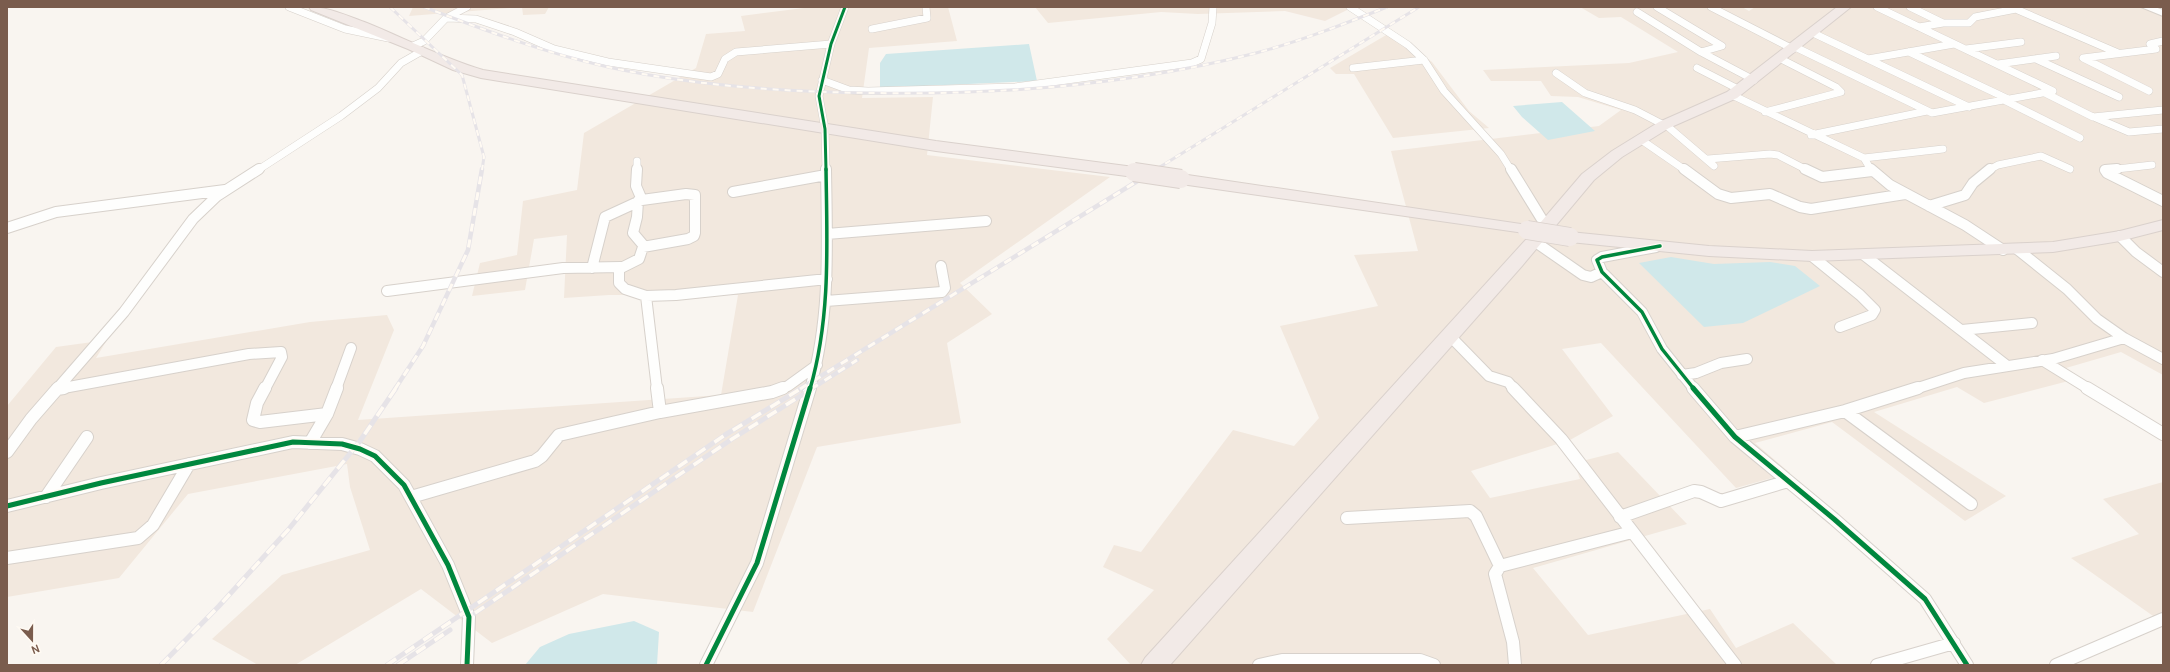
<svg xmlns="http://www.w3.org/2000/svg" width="2170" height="672" viewBox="0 0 2170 672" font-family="Cabin,sans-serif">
	<rect width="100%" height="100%" fill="#f9f5f0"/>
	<!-- residential -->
	<path fill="#f2e8de" d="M413,7H549L545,14L523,15L522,7L409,16Z
		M812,7H948L957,41L869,48L862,98L933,97L927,155L1110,177L960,283L992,314L947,343L961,423L817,447L753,612L603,594L492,643L421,589L295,665H258L212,639L282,575L370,550L350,487L347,464L188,494L119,578L7,597V406L56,347L107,340L96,358L310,322L387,315L394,330L358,420L721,395L738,295H609L564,298L567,235L534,239L525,290L472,296L480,263L517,255L523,201L577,190L584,133L696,68L706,34L745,31L741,16Z
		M1035,7H1353L1325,21L1285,11L1198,14L1161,12L1048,23Z
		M1580,7H1742L1749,11L1755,7H2163V375L2121,352L2066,368L2080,378L1984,403L1957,387L1874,412L2006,496L1965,521L1832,422L1755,443L1790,473L1736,488L1601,343L1562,349L1613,416L1570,440L1471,471L1490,498L1580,479L1574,463L1618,452L1687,524L1533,568L1588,635L1710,609L1736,648L1793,623L1837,665H1131L1107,639L1154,590L1103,567L1114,545L1141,552L1233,430L1294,446L1319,418L1280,326L1378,306L1354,255L1418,251L1391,151L1599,126L1621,110L1578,97L1551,96L1541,81H1491L1483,70L1629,63L1678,52L1621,17L1599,18Z
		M1393,31L1432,62L1469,111L1489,128L1393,138L1354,74H1336L1330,68Z
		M2163,482V623L2071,558L2139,534L2103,499Z"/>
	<!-- water -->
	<path fill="#d0e8ea" d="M1029,44L1037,81L880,88V63L886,54Z
		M1562,102L1595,131L1548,140L1522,117L1513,106Z
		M1671,257L1714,264L1770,262L1795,266L1820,286L1743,323L1704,327L1639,263Z
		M634,621L659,632L657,665H525L540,647L569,634Z"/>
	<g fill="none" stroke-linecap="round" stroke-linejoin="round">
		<defs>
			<path id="street-far2" d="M289,7L345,29L388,38
				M1350,7L1408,45L1424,60L1444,91L1501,154L1511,170
				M1657,7L1722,46L1701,52
				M1711,7L1793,49
				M1910,7L1943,23L1919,27
				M2011,7L2118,53
				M1637,12L1701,52L1754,80
				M446,18L476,19L515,32L554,49L608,62L711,77L718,74L725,59L736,52L831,44
				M1943,23H1969L1975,17L2016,9
				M872,29L927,18L926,7
				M1813,33L1969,107
				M413,46L424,41L446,18L467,7
				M1795,47L1932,113L2053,91L1877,7
				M1966,49L2021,42
				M1909,52L2008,99
				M1868,59L1954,44
				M2036,59L2119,97
				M1998,64L2056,56
				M1353,68L1424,60
				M1697,68L1740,90
				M1556,73L1585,93L1635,110L1664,125
				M822,80L849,90L868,91L1015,87L1192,63L1201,59L1212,23L1213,7
				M2149,91L2083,58L2156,49L2150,44L2163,41
				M2045,93L2093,117L2163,110
				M1732,95L1864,158L1871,170
				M2004,100L2080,138
				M1765,112L1841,92L1836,87L1781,59
				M2094,117L2129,132L2163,129
				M1666,125L1714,166
				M1811,135L1927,111
				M1640,139L1685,170
				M1864,158L1943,149
				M1708,159L1770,154L1778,155L1807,170
				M258,170L341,116L378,88L401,63L422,51
				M637,170V161
				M826,170L825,129L819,96L831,44L845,7
				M1989,170L1998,165L2041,156L2070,169
				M2108,170L2152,165"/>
			<path id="street-far1" d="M637,169L636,186L642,200L686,194L695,195V233L694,236L688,239L643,247L639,259L619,269V283L625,289L646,296L676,295L827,279
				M1511,169L1546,226
				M1684,169L1718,194L1731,198L1770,194L1800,207L1811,209L1905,194
				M1805,169L1822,177L1872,171
				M1871,169L1890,185L1965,225L2003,250
				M2117,169L2105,170L2107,173L2163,201
				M733,192L826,175
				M638,201L637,217L633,233L644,246
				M1929,206L1965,195L1973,183L1990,169
				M7,228L56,212L225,190
				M827,234L986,221
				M2120,236L2136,252L2163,272
				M1534,241L1583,275L1591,277L1602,272
				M1656,247L1602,257L1597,260L1602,272L1642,312L1662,349L1694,389
				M2017,249L2067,289L2097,319L2124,338L2163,359
				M1864,255L2006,365
				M1812,256L1860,295L1875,310L1872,315L1840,327
				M592,268L605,217L642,200
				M387,291L563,268L621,267
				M646,296L657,389
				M826,301L942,292L945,288L941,266
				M1962,330L2032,323
				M1449,335L1489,376L1508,382L1514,389
				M2042,360L2089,389
				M1682,375L1696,373L1721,363L1747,359
				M57,389L124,312L193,219L217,196L259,169
				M58,389L249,354L281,352L282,357L265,389
				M336,389L351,348
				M781,389L788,386L817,365
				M810,389C831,317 827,243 826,169
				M1915,389L1964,373L2053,359L2124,338"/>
			<path id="street" d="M265,388L257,403L253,420L260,422L327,414
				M657,388L660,412L772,392L783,388
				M1513,388L1561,439L1735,665
				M1693,388L1735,437L1834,519L1925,599L1967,665
				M2087,388L2163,434
				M57,389L64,388
				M1845,411L1971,504
				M1735,437L1845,411L1918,388
				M310,443L327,414L337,388
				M7,452L31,419L58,388
				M46,497L87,437
				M411,497L535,461L542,456L559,435L660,412
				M7,506L101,483L293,442L342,444L360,449L375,456L404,485L448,565L469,617L467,665
				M1620,517L1694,491L1701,492L1721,501L1788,481
				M1347,518L1470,511L1476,516L1500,566
				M7,558L138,538L153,525L189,464
				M706,665L757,563L810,388
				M1259,665L1282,660H1420L1434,665
				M1515,665L1513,642L1495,574L1500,566L1632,532
				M1877,665L1954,643
				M2056,665L2163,619"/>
			<path id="secondary" d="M2141,7H2155L2163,10V16Z"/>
			<path id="highway" d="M309,7C330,7 347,16 367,23C406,39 443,58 483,70L936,141L1134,167L1140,169L1142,172L1140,175L1134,177L936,151L481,78L453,70L408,49L311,10Z
				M1837,7H1851L1737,98L1669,128L1622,157L1594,180L1522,266L1170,665H1141L1145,658L1531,234L1181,184L1175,182L1173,179L1175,176L1181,174L1527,225L1535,229L1582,174L1612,151L1659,122L1727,92Z
				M2163,220V230L2120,241L2053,252L1812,261L1709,256L1570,242L1564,241L1562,237L1564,233L1570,232L1709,246L1812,251L2053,242L2120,231Z"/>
		</defs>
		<!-- street-far2 casing -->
		<use href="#street-far2" stroke="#d7d1cb" stroke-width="8"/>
		<!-- street-far1 casing -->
		<use href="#street-far1" stroke="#d7d1cb" stroke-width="12"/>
		<!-- street casing -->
		<use href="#street" stroke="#d7d1cb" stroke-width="14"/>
		<!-- secondary casing -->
		<use href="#secondary" stroke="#d9d2cb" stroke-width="2"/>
		<!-- highway casing -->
		<use href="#highway" stroke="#dad1cc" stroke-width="2"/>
		<!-- street-far2 -->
		<use href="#street-far2" stroke="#fefefd" stroke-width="7"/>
		<!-- street-far1 -->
		<use href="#street-far1" stroke="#fefefd" stroke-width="10"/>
		<!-- street -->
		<use href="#street" stroke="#fefefd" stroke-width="12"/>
		<!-- secondary -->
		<use href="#secondary" fill="#fefefd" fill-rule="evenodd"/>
		<!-- highway -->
		<use href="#highway" fill="#f2eae7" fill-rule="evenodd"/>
		<defs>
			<path id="rail-far2" d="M390,7L462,75L484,157L482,170
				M424,7C484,30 545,53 608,67C695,86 784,92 873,93C1002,95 1131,85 1256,53C1301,41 1344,24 1387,7
				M1155,170L1419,7"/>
			<path id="rail-far1" d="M395,389L423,346L468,250L482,169
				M800,389L1157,169
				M811,389L857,360"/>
			<path id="rail" d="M475,613L732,439L813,388
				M161,665L219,606L288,530L360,441L396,388
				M387,665L725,435L802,388
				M398,665L450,630"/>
		</defs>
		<!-- rail-far2 casing -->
		<use href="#rail-far2" stroke="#e6e3e7" stroke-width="3"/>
		<!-- rail-far1 casing -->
		<use href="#rail-far1" stroke="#e6e3e7" stroke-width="4.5"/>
		<!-- rail casing -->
		<use href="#rail" stroke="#e6e3e7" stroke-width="5"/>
		<!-- rail-far2 -->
		<use href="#rail-far2" stroke="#fffaf3" stroke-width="2" stroke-dasharray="6" stroke-linecap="butt"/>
		<!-- rail-far1 -->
		<use href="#rail-far1" stroke="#fffaf3" stroke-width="3" stroke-dasharray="8" stroke-linecap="butt"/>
		<!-- rail -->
		<use href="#rail" stroke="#fffaf3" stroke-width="3.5" stroke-dasharray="11" stroke-linecap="butt"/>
		<defs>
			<path id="highway-bridge" d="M1134,172L1181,179
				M1527,230L1570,237"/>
		</defs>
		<!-- highway-bridge casing -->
		<use href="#highway-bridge" stroke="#dad1cc" stroke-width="20" stroke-linecap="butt"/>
		<!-- highway-bridge -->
		<use href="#highway-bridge" stroke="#f2eae7" stroke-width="18"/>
		<defs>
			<path id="cycleway-far2" d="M826,170L825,129L819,96L831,44L845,7"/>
			<path id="cycleway-far1" d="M1660,246L1602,257L1597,260L1602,272L1642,312L1662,349L1694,389
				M810,389C831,317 827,243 826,169"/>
			<path id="cycleway" d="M1693,388L1735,437L1834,519L1925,599L1967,665
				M7,506L101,483L293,442L342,444L360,449L375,456L404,485L448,565L469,617L467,665
				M706,665L757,563L810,388"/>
		</defs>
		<!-- cycleway-far2 casing -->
		<use href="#cycleway-far2" stroke="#fffaf3" stroke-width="5"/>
		<!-- cycleway-far1 casing -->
		<use href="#cycleway-far1" stroke="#fffaf3" stroke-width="6"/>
		<!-- cycleway casing -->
		<use href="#cycleway" stroke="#fffaf3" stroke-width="8"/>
		<!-- cycleway-far2 -->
		<use href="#cycleway-far2" stroke="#00873e" stroke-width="3"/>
		<!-- cycleway-far1 -->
		<use href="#cycleway-far1" stroke="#00873e" stroke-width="3.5"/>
		<!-- cycleway -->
		<use href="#cycleway" stroke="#00873e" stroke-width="5"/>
	</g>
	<!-- border -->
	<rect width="2170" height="672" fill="none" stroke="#7a5c4d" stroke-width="16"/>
	<!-- north arrow -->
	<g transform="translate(32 640) rotate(159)" stroke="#fffaf3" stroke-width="3" paint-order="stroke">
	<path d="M0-3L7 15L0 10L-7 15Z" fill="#7a5c4d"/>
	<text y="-6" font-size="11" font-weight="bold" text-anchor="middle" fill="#7a5c4d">N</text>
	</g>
</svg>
